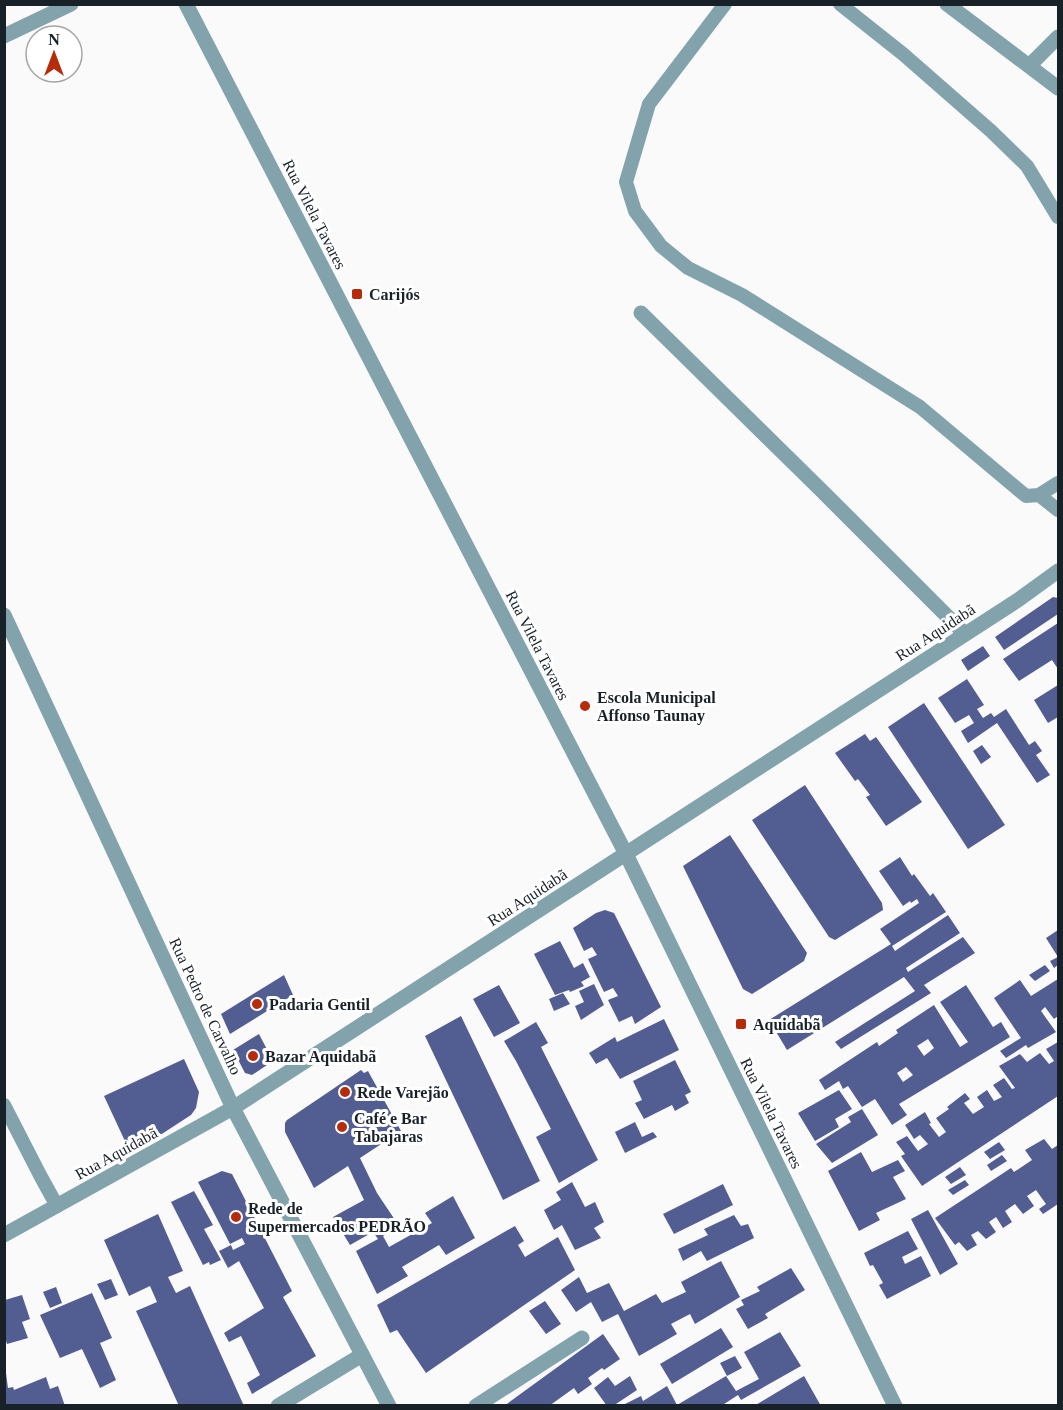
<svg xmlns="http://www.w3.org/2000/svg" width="1063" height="1410" viewBox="0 0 1063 1410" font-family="'Times New Roman',serif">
	<rect width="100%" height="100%" fill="#fafafa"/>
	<!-- building -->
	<path fill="#525d92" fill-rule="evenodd" d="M1053,597L1058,598V614L1004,650L995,637Z
		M1058,623V669L1052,660L1019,681L1003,659Z
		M983,646L990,656L968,671L961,660Z
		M967,679L984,705L977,709L983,718L991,713L994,717L1006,709L1029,745L1035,741L1042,751L1036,755L1050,775L1037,783L997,723L968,743L961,731L974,723L969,715L955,723L938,698Z
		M1058,685V717L1048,723L1034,700Z
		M924,703L1005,825L968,849L888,727Z
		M865,734L870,741L876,737L922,802L886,826L866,797L870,795L858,779L855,781L835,753Z
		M982,745L991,757L981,764L973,751Z
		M805,785L882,903L883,910L835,940L829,937L752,820Z
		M730,835L807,953L804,961L752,994L743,989L683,866Z
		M900,857L912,876L914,874L930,896L933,893L946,912L892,946L895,951L948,915L960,933L906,968L908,972L963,937L975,953L924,985L931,993L841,1049L835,1042L915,991L904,977L787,1050L769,1020L891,944L880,929L919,903L917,899L911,903L910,901L903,906L879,871Z
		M605,910L614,913L661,1007L635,1024L632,1016L619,1022L608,1000L618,996L613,988L604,992L588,959L597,955L592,947L584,951L573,928L596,913Z
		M1058,930V965L1054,968L1050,961L1058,957L1046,938Z
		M560,941L574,968L583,963L590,977L581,982L584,986L570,992L569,990L555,995L534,954Z
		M1045,965L1050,971L1035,981L1029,975Z
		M284,975L293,995L230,1034L221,1014Z
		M1058,979V1016L1054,1019L1045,1007L1041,1011L1056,1032L1028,1048L1026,1045L1006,1058L1000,1051L1021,1038L994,998L1020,980L1031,996Z
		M594,984L604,1005L581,1020L575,1006L584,1002L579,991Z
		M499,985L520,1023L494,1037L473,999Z
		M966,985L993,1027L1001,1022L1010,1037L899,1104L907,1115L892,1125L875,1099L862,1107L848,1086L843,1089L839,1081L825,1090L819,1080L877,1042L879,1046L898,1033L896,1030L934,1005L960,1047L968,1042L940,1002ZM928,1039L934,1048L924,1056L917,1046ZM906,1067L913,1075L903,1082L897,1073Z
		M563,993L570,1004L554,1011L549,999Z
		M461,1016L540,1181L503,1200L425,1036Z
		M664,1019L679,1050L620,1079L607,1058L596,1064L589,1053L615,1037L617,1042Z
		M536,1022L548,1043L541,1047L598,1160L559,1183L536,1137L551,1129L516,1061L504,1041Z
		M259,1034L273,1061L252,1075L245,1073L233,1050Z
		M1058,1042V1096L922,1186L901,1156L905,1154L896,1142L907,1136L918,1151L928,1144L920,1135L914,1139L905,1125L925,1112L931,1123L929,1124L939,1137L946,1132L936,1118L949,1109L947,1107L965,1093L970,1099L964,1103L973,1114L984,1107L977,1097L987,1090L994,1101L1002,1097L993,1085L1004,1078L1012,1089L1015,1088L999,1066L1020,1054L1027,1062L1040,1053L1049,1064L1054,1061L1046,1049Z
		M184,1059L199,1092L196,1108L191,1115L131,1154L104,1096Z
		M675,1060L691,1092L685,1095L689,1103L675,1111L672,1105L644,1119L635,1103L642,1100L633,1081Z
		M361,1070L364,1073L368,1071L401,1131L360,1158L377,1193L395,1220L392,1221L397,1228L383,1236L389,1247L432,1223L425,1213L453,1196L475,1238L446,1255L439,1245L402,1267L408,1276L377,1294L356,1251L378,1239L373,1232L350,1245L333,1217L364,1200L348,1166L314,1188L285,1132V1123L287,1120Z
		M839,1090L852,1109L835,1119L839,1127L815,1141L798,1113Z
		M862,1109L878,1135L832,1163L816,1144L851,1122L848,1117Z
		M635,1122L642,1137L653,1132L657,1137L625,1153L615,1132Z
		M1044,1139L1052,1149L1058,1145V1204L1043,1214L1039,1209L1046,1204L1036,1190L1027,1196L1034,1206L1023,1214L1015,1204L1005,1211L1012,1222L1003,1228L996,1217L989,1222L996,1232L986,1239L978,1231L971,1235L977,1245L967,1251L959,1242L955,1245L935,1218L1011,1168L1014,1172L1032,1160L1025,1150Z
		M999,1142L1005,1150L990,1159L984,1152Z
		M861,1152L872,1172L898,1160L905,1171L893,1177L906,1199L876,1213L880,1220L859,1231L828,1171Z
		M1002,1155L1007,1161L991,1171L987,1165Z
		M960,1167L966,1175L951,1184L945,1177Z
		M222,1171L232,1174L292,1291L283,1297L316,1356L252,1394L247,1383L260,1375L241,1336L229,1342L224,1333L264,1308L239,1261L228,1268L219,1251L231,1245L233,1250L245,1244L242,1238L230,1244L198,1182Z
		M965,1180L969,1185L953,1195L948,1190Z
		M572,1182L585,1207L595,1202L604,1222L594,1228L601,1238L575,1250L562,1225L554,1230L544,1210L561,1200L556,1192Z
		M723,1184L733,1205L674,1234L663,1214Z
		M194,1191L213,1225L204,1229L221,1260L210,1265L209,1262L203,1265L171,1202Z
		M928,1210L958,1264L940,1275L911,1219Z
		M158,1214L183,1271L168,1277L176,1293L190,1286L244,1406H179L136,1311L157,1302L150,1286L129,1296L104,1240Z
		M734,1215L741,1226L748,1224L754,1238L707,1261L701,1251L683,1261L678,1249L708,1235L704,1229Z
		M515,1226L524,1241L518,1245L525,1257L558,1237L575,1270L426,1373L397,1330L390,1333L377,1305Z
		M908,1231L918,1249L902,1257L905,1264L921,1256L931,1276L887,1299L879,1285L883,1283L873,1265L870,1266L864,1253Z
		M721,1261L740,1297L695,1324L690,1314L671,1324L677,1334L639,1356L618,1314L602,1322L591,1302L576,1312L561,1290L579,1277L587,1293L609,1283L624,1311L656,1294L662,1303L686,1292L681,1282Z
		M791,1268L805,1290L765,1314L768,1318L748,1329L736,1309L744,1305L741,1300L760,1291L757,1287Z
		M111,1279L118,1295L105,1300L97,1284Z
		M56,1287L62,1303L50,1308L43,1292Z
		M92,1293L112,1338L100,1343L116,1380L100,1388L82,1349L60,1358L40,1315Z
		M22,1295L30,1319L22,1322L28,1338L7,1344L5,1338V1300Z
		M545,1301L561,1324L546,1334L529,1311Z
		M721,1328L733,1347L672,1384L660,1364Z
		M780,1332L801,1366L741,1400L738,1395L721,1406H621L641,1396L643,1401L667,1386L677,1405L726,1376L736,1391L759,1379L744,1352Z
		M603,1334L620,1359L604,1370L602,1368L588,1378L592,1384L578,1394L574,1388L549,1406H504Z
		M735,1356L742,1368L727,1376L720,1363Z
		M4,1373H6L8,1388L13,1387L14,1390L46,1377L50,1389L58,1386L65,1406H4Z
		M630,1376L637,1390L613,1406H607L594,1388L608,1377L615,1386Z
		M804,1376L821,1406H754Z"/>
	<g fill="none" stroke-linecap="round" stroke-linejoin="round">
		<!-- service -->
		<path stroke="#82a3ac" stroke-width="14" d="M725,4L649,104L626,182L635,211L661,246L688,268L742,295L920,407L1026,496L1039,495L1058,483
			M840,4L903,54L991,131L1027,166L1058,217
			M1039,495L1058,510
			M4,1105L41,1177L57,1206"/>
		<!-- minor -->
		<path stroke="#82a3ac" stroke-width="15" d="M947,4L1058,88
			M4,36L71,4
			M1029,66L1058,37
			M641,313L822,491L965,634
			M4,1235L233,1108L1018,600L1058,571
			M278,1406L362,1355
			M476,1406L582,1338"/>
		<!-- tertiary -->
		<path stroke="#82a3ac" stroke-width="15" d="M186,4L626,854L895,1406
			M4,615L233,1108L389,1406"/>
	</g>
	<!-- markers -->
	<g fill="#b62b09" stroke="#fff" stroke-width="2">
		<rect x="351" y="288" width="12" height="12" rx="3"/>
		<circle cx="585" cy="706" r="6"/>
		<circle cx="257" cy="1004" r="6"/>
		<rect x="735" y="1018" width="12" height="12" rx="3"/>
		<circle cx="253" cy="1056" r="6"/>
		<circle cx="345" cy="1092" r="6"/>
		<circle cx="342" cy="1127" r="6"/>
		<circle cx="236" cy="1217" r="6"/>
	</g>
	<g text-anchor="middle" stroke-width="6" stroke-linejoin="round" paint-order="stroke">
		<!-- street labels -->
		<g font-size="16" fill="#182028" stroke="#fff">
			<text transform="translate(315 214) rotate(63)" y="6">Rua Vilela Tavares</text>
			<text transform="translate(935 632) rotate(-33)" y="6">Rua Aquidabã</text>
			<text transform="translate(538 645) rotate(63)" y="6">Rua Vilela Tavares</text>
			<text transform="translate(527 897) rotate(-33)" y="6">Rua Aquidabã</text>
			<text transform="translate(206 1006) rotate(65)" y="6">Rua Pedro de Carvalho</text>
			<text transform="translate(772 1113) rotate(64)" y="6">Rua Vilela Tavares</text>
			<text transform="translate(116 1153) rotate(-29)" y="6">Rua Aquidabã</text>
		</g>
		<!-- poi labels -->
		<g font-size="16" font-weight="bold" fill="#182028" stroke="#fff" text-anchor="start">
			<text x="369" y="300">Carijós</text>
			<text x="597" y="703">Escola Municipal<tspan x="597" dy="18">Affonso Taunay</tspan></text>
			<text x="269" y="1010">Padaria Gentil</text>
			<text x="753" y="1030">Aquidabã</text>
			<text x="265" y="1062">Bazar Aquidabã</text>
			<text x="357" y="1098">Rede Varejão</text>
			<text x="354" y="1124">Café e Bar<tspan x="354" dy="18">Tabajaras</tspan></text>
			<text x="248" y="1214">Rede de<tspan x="248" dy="18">Supermercados PEDRÃO</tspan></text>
		</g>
	</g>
	<!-- border -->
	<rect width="1063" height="1410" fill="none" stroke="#182028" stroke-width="12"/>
	<!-- north arrow -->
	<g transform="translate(54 54)"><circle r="28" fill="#ffffff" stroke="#a3a6a9" stroke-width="1.5"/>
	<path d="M0-4.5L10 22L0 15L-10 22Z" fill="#b62b09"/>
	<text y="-9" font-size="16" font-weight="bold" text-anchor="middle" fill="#182028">N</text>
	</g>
</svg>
